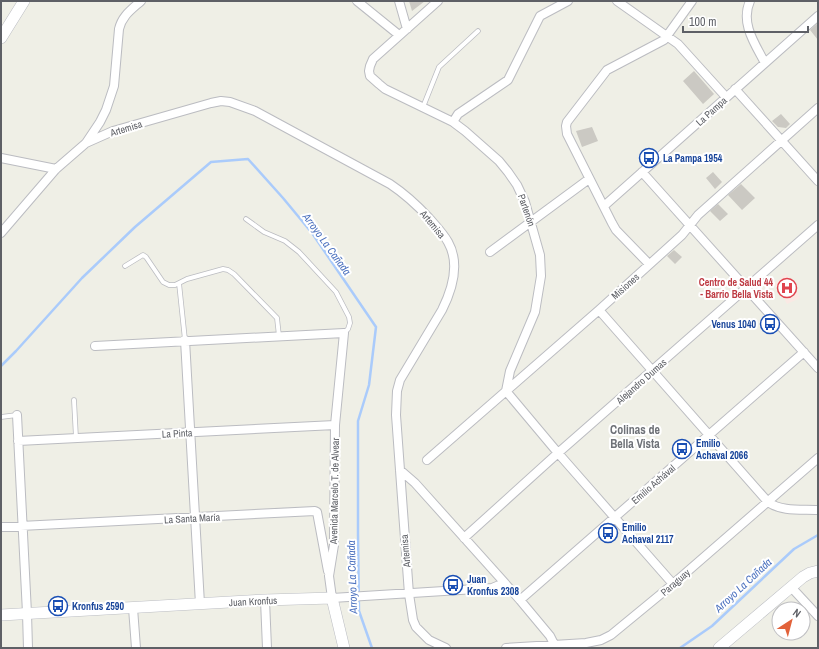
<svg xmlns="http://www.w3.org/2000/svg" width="819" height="649" viewBox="0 0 819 649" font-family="'Archivo Narrow',sans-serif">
	<rect width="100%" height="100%" fill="#efefe6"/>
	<!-- medical -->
	<path fill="#fae9e4" d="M786,274L793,282L800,298L787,304L781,292L774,284Z"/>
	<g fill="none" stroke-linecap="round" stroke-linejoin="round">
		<!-- stream -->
		<path stroke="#aacbfb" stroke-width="2.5" d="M1,366L16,351L82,278L135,227L211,162L248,159L283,198L312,233L376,327L369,385L358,421V534L359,611L372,648
			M680,648L712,626L794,549L818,535"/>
	</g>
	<!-- building -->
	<path fill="#cbc9c3" d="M409,1H425L412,11Z
		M818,23V40L810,30Z
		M694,71L714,94L703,104L683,81Z
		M781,114L790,124L786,128L778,127L772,121Z
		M592,127L598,141L582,147L576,131Z
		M713,172L722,182L715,189L706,178Z
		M741,184L755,198L742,210L728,195Z
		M718,204L728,214L720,221L710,211Z
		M674,250L682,257L675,264L667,256Z"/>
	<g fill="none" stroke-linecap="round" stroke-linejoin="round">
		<defs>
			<path id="service" d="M423,107L439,67L478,31
				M246,219L264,232L285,241L299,252L336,292L349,317L350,323L348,329L344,333
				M125,266L143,255L146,257L163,282L169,285H175L187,279L223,269L228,270L234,274L277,318L279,336
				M179,283L185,340
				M74,400L76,438
				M1,417L17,415"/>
			<path id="minor" d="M357,1L399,35
				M399,1L407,29
				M438,1L373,59L370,66L369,71L370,76L379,84L385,89L453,122L465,131L499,161L508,172L517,185L525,202L540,255L541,276L535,312L510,371L506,391
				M617,1L678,44L726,97
				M750,1C740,23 755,44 765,63
				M735,89L818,181
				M453,122L458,114L508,80L540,16L568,1
				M86,143L113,131L211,103L221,101L230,102L255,111L390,184C405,194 417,205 429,218C436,226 443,233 448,242C460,263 452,290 442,310L400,380L397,391L396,415L409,594L413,620L416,627L429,640L446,648
				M1,158L56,169
				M642,172L818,368
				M604,206L818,16
				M1,233L56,169L86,143L100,122L106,110L114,86L119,29C122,16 131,10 141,1
				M490,252L589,179
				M649,264L616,230L612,223L567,134L566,126L567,122L607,70L664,40L692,1
				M599,310L768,502C782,512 802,509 818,510
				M185,340L200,604
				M95,346L344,333L335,425L334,545L329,576L332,598L492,588L504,583
				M506,391L558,453L673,584
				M17,415L27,613L28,648
				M18,441L335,425
				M427,460L599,310L682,235L698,215L818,108
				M400,470L415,483L520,600L550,636L554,644
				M1,527L315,511L317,512L328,571
				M464,538L558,453L818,225
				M791,587L818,616
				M265,600L267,648
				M520,600L804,352
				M133,608L136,648
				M506,648L586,643L601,640L611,635L673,584L818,458"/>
			<path id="secondary" d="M1,38L24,1
				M1,615L265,600L332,598L344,648
				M719,648L803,577L810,573L818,571"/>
		</defs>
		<!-- service casing -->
		<use href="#service" stroke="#bbbcc1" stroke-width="5.5"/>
		<!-- minor casing -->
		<use href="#minor" stroke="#bbbcc1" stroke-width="10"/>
		<!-- secondary casing -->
		<use href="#secondary" stroke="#bbbdc3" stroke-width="12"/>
		<!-- service -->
		<use href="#service" stroke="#fff" stroke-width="4"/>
		<!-- minor -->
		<use href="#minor" stroke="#fff" stroke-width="8"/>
		<!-- secondary -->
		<use href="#secondary" stroke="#fff" stroke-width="11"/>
	</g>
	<!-- icons -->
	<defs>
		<symbol id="bus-ring" viewBox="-11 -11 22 22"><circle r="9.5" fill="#fff" stroke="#1a4fb4" stroke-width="1.5"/><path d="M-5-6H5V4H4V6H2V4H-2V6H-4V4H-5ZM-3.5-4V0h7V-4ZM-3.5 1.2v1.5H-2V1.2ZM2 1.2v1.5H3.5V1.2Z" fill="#1a4fb4"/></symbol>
		<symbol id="hospital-ring" viewBox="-11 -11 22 22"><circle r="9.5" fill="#fff" stroke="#e0444e" stroke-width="1.5"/><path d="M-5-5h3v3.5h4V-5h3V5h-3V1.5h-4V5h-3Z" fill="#e0444e"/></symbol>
	</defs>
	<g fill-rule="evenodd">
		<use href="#bus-ring" x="638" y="147" width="22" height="22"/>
		<use href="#hospital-ring" x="776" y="277" width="22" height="22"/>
		<use href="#bus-ring" x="759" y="313" width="22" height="22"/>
		<use href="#bus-ring" x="671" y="438" width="22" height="22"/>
		<use href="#bus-ring" x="597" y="522" width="22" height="22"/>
		<use href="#bus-ring" x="442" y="574" width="22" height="22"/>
		<use href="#bus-ring" x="47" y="595" width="22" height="22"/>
	</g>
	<g text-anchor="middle" stroke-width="4" stroke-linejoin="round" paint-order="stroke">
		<!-- street labels -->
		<g font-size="10" fill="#5e6066" stroke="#fff">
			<text transform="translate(711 111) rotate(-42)" y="4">La Pampa</text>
			<text transform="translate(126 128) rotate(-17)" y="4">Artemisa</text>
			<text transform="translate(527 210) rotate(71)" y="4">Partenón</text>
			<text transform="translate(433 224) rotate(50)" y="4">Artemisa</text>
			<text transform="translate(625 286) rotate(-42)" y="4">Misiones</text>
			<text transform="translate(641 381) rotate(-41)" y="4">Alejandro Dumas</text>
			<text transform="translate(177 433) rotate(-3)" y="4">La Pinta</text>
			<text transform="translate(653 484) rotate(-41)" y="4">Emilio Achával</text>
			<text transform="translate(334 491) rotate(-89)" y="4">Avenida Marcelo T. de Alvear</text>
			<text transform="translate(192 518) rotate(-3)" y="4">La Santa María</text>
			<text transform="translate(405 551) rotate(-95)" y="4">Artemisa</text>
			<text transform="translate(675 582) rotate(-41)" y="4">Paraguay</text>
			<text transform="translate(253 601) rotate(-3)" y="4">Juan Kronfus</text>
		</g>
		<!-- transit labels -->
		<g font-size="10" font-weight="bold" fill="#164399" stroke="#fff" text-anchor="start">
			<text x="663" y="162">La Pampa 1954</text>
			<text x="756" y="328" text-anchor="end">Venus 1040</text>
			<text x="696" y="447">Emilio<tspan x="696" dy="12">Achaval 2066</tspan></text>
			<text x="622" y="531">Emilio<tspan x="622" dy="12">Achaval 2117</tspan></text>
			<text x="467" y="583">Juan<tspan x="467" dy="12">Kronfus 2308</tspan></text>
			<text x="72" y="610">Kronfus 2590</text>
		</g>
		<!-- health labels -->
		<g font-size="10" font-weight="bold" fill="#be3a42" stroke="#fff" text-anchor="end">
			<text x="773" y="286">Centro de Salud 44<tspan x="773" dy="12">- Barrio Bella Vista</tspan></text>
		</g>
		<!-- water labels -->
		<g font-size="11" font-style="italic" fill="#4d72bf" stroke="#fff">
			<text transform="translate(327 244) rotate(54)" y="4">Arroyo La Cañada</text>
			<text transform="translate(352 577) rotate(-92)" y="4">Arroyo La Cañada</text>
			<text transform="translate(743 585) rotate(-43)" y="4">Arroyo La Cañada</text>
		</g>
		<!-- quarter labels -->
		<g font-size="12" font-weight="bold" fill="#6f7278" stroke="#fff">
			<text x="635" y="434">Colinas de<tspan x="635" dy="14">Bella Vista</tspan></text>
		</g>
	</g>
	<!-- border -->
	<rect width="819" height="649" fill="none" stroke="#5e6066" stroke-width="4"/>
	<!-- north arrow -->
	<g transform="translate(791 621) rotate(36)"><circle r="19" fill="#ffffff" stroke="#bfbfc2"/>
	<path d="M0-3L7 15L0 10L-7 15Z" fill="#e2623a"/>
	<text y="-6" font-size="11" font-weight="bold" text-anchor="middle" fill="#5e6066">N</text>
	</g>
	<!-- scale -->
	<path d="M683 26v6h125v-6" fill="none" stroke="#5e6066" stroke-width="2"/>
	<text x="689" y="26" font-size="12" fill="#5e6066" stroke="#ffffff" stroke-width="3" paint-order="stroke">100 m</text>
</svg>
